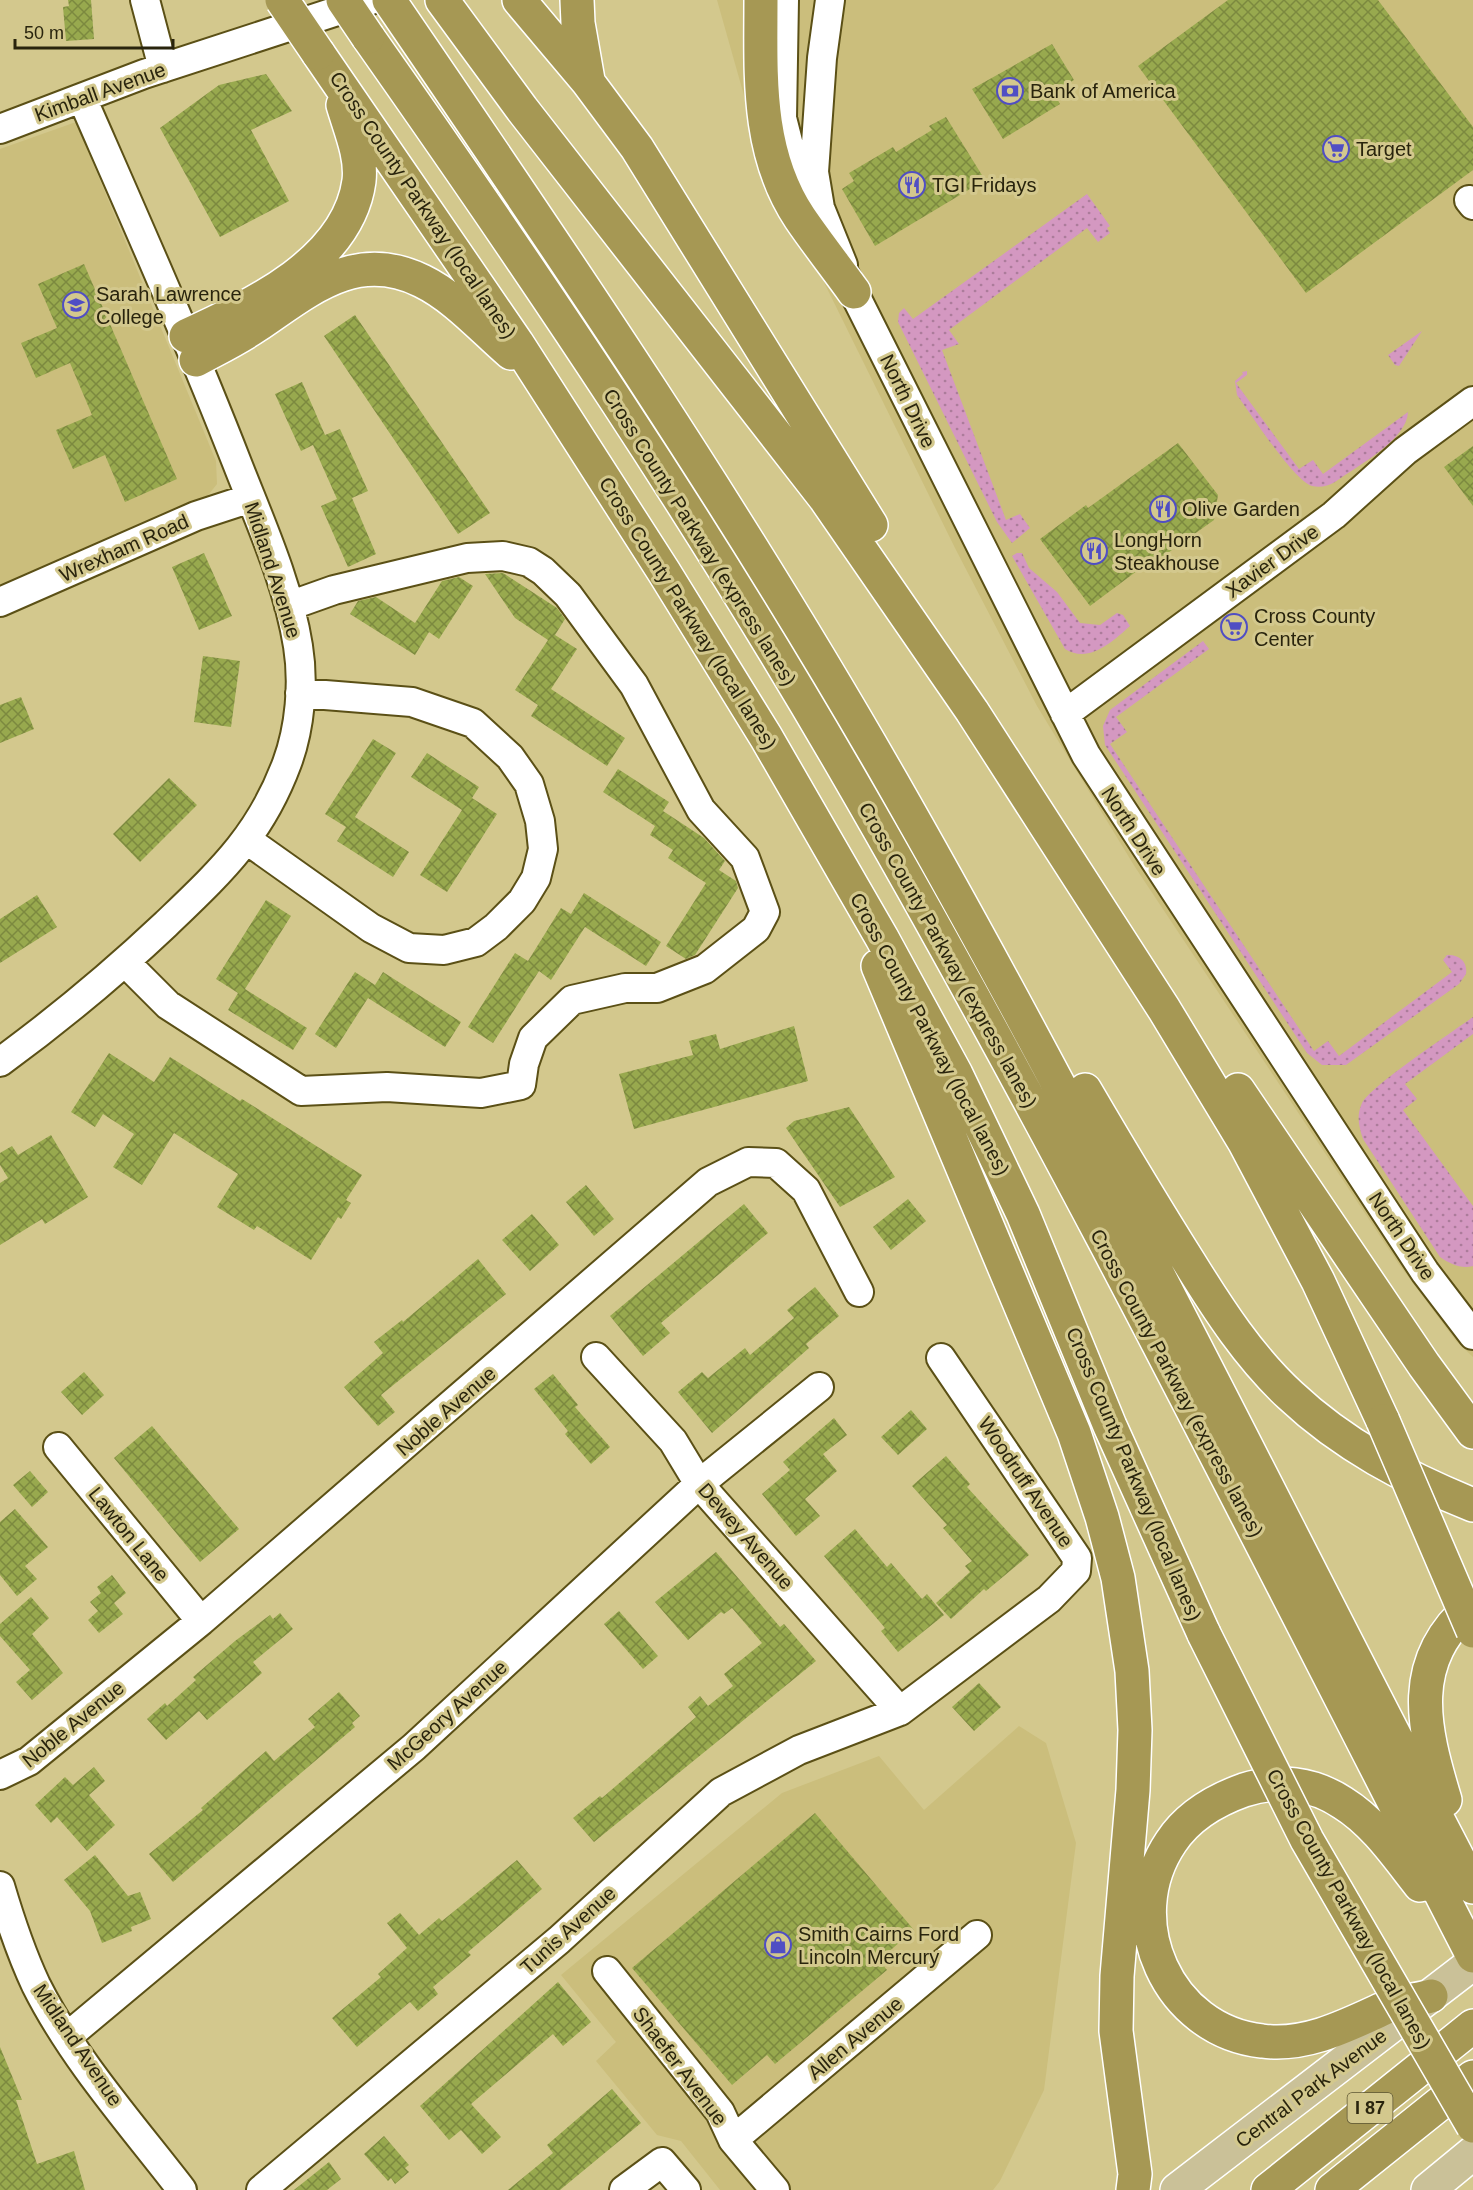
<svg xmlns="http://www.w3.org/2000/svg" width="1473" height="2190" viewBox="0 0 1473 2190" font-family="Arial,sans-serif">
	<defs>
		<pattern id="grass-dots" width="8" height="8" patternUnits="userSpaceOnUse" patternTransform="scale(1.5)"><rect width="8" height="8" fill="#d498c1"/><path d="M2 2h.1M6 6h.1" fill="none" stroke="#ac7c9b" stroke-width="1.8" stroke-linecap="round"/></pattern>
		<pattern id="building-cross-hatch" width="8" height="8" patternUnits="userSpaceOnUse" patternTransform="scale(1.5)"><rect width="8" height="8" fill="#98a94e"/><path d="M0 0l8 8M0 8l8-8" fill="none" stroke="#7c893f"/></pattern>
	</defs>
	<rect width="100%" height="100%" fill="#d3c88d"/>
	<!-- built -->
	<path fill="#cbbe7c" d="M717,0H1473V1357L1456,1341L1398,1263L1135,867L1037,706L955,548L776,185L745,99Z
		M76,122L216,461L217,484L201,504L0,592V149Z
		M1019,1726L1046,1743L1076,1843L1044,2090L1000,2181L993,2190H720L681,2141L657,2135L596,2061L616,2042L561,1975L782,1793L879,1756L924,1810Z"/>
	<!-- grass -->
	<path fill="url(#grass-dots)" d="M1087,194L1110,226L1107,228L1110,233L1098,242L1087,228L949,330L959,344L942,350L1006,520L1020,514L1030,528L1012,543L997,522L898,322L899,313L904,308L913,319Z
		M1422,331L1399,366L1395,365L1388,355Z
		M1247,371V375L1236,383L1299,469L1313,460L1323,474L1408,412C1407,440 1357,466 1335,482C1328,486 1320,488 1312,486C1293,480 1251,414 1237,395L1235,381L1243,374L1242,372Z
		M1017,553H1022L1029,568L1057,592L1080,623L1100,625L1117,613L1123,615L1130,626C1112,642 1089,664 1065,649L1012,556Z
		M1203,641L1209,649L1116,717L1127,732L1110,744L1314,1051L1328,1041L1339,1056L1452,972L1443,960L1447,955C1459,954 1468,962 1466,974L1459,984L1346,1065H1322L1307,1053L1105,745L1103,726L1110,710Z
		M1473,1017V1034L1405,1084L1417,1099L1403,1110L1473,1206V1266C1461,1269 1450,1264 1440,1257L1363,1139C1359,1127 1356,1116 1362,1103C1372,1085 1451,1033 1473,1017Z"/>
	<!-- building -->
	<path fill="url(#building-cross-hatch)" d="M68,0H91L94,39L66,41L63,7L69,6Z
		M1228,0H1378L1473,127V170L1306,293L1138,66Z
		M1052,44L1074,80L1054,93L1060,104L1003,139L972,89Z
		M266,74L292,111L251,130L289,201L220,237L160,128L219,85Z
		M946,117L985,180L875,246L842,189L854,181L849,173L893,147L896,152L932,130L929,126Z
		M84,264L177,479L125,502L105,455L73,469L56,430L92,415L70,363L36,378L21,343L57,328L38,284Z
		M355,315L490,513L458,534L324,336Z
		M302,382L325,435L340,429L368,491L352,498L376,554L348,567L321,506L337,499L313,445L301,451L275,394Z
		M1178,443L1218,495L1214,520L1151,565L1149,562L1090,606L1040,539L1086,505L1088,508Z
		M1473,446V506L1444,467Z
		M204,553L232,616L199,630L172,567Z
		M503,573L557,608L565,619L555,635L577,649L551,689L625,738L607,766L531,716L538,705L515,690L548,640L515,618L485,574Z
		M459,577L473,586L439,639L429,632L415,655L350,614L358,601L376,597L415,623L442,581Z
		M203,656L240,661L231,727L194,722Z
		M21,697L34,729L0,743V705Z
		M373,739L396,753L355,817L409,852L393,877L337,841L346,827L325,814Z
		M427,753L479,787L472,798L497,814L447,892L420,875L462,810L411,777Z
		M618,769L669,802L663,811L704,838L725,861L719,870L736,881L738,888L695,955L686,959L666,946L706,883L668,858L673,850L650,835L655,826L603,792Z
		M169,778L197,805L140,862L113,834Z
		M584,893L661,942L646,966L585,927L551,980L539,971L493,1043L468,1027L515,953L528,961L561,908L571,914Z
		M37,895L57,927L0,963V919Z
		M266,900L291,916L245,989L307,1028L293,1050L228,1010L238,993L216,979Z
		M355,972L375,985L383,972L461,1022L445,1047L368,998L336,1048L315,1034Z
		M794,1026L808,1081L634,1129L619,1074L693,1055L689,1041L716,1034L720,1049Z
		M109,1053L154,1082L170,1057L240,1101L242,1099L362,1175L346,1200L351,1203L341,1219L338,1217L311,1260L257,1226L254,1230L217,1207L238,1174L174,1133L142,1185L113,1167L134,1134L103,1114L95,1127L71,1112Z
		M849,1107L895,1177L840,1207L786,1128L794,1121Z
		M51,1135L88,1197L45,1224L42,1219L0,1245V1183L8,1178L0,1165V1153L12,1146L18,1155Z
		M586,1185L614,1219L594,1236L566,1202Z
		M908,1199L926,1221L891,1250L873,1227Z
		M744,1204L768,1233L661,1323L670,1333L643,1356L610,1316Z
		M532,1214L559,1245L530,1271L502,1240Z
		M478,1259L506,1294L381,1395L395,1412L378,1426L344,1387L383,1353L374,1342L402,1320L403,1322Z
		M815,1287L839,1316L806,1344L809,1348L712,1433L678,1392L702,1372L708,1378L745,1348L750,1355L794,1318L787,1310Z
		M84,1372L104,1395L82,1415L61,1392Z
		M553,1374L578,1405L575,1407L610,1447L591,1464L565,1434L568,1431L534,1389Z
		M911,1410L927,1429L898,1455L881,1437Z
		M834,1418L847,1435L823,1454L837,1471L805,1499L820,1516L796,1536L762,1494L790,1470L783,1462Z
		M152,1426L239,1529L200,1562L114,1458Z
		M946,1456L970,1484L967,1487L1029,1555L986,1591L984,1589L951,1619L936,1603L970,1572L965,1566L972,1561L943,1528L947,1525L912,1486Z
		M30,1471L48,1492L32,1507L13,1485Z
		M15,1509L48,1547L25,1566L37,1579L17,1596L0,1575V1522Z
		M855,1529L887,1567L891,1563L922,1599L927,1594L944,1615L898,1652L881,1631L885,1628L824,1556Z
		M716,1552L780,1627L784,1624L816,1661L594,1842L573,1818L600,1796L602,1798L696,1717L688,1707L700,1696L708,1706L733,1686L724,1674L762,1643L732,1608L724,1614L721,1612L688,1640L655,1602Z
		M112,1575L126,1593L114,1603L123,1614L99,1633L88,1620L98,1611L90,1602L101,1593L97,1587Z
		M31,1597L49,1618L32,1634L63,1673L32,1700L16,1682L30,1670L0,1636V1624Z
		M619,1611L658,1656L643,1669L604,1624Z
		M280,1613L293,1629L253,1662L262,1673L207,1720L199,1711L166,1740L147,1719L165,1703L167,1706L196,1680L193,1677L235,1641L270,1615L273,1619Z
		M979,1683L1001,1707L974,1731L952,1707Z
		M339,1692L360,1716L352,1723L355,1727L173,1882L149,1854L203,1810L201,1808L266,1751L274,1761L315,1727L308,1719Z
		M94,1767L105,1781L89,1795L115,1825L87,1851L57,1817L51,1823L35,1805L65,1777L73,1785Z
		M815,1813L914,1930L879,1960L887,1970L775,2064L767,2055L732,2085L632,1968Z
		M95,1855L128,1896L140,1892L151,1919L131,1927L132,1931L102,1943L90,1911L64,1880Z
		M517,1860L542,1889L468,1952L471,1955L433,1987L438,1994L418,2011L410,2002L357,2047L332,2018L381,1977L378,1974L407,1948L387,1923L400,1913L419,1935L439,1918L442,1921Z
		M558,1982L591,2022L563,2046L553,2034L471,2104L501,2137L482,2154L461,2130L449,2140L420,2106Z
		M0,2047L22,2100H16L37,2164L74,2151L85,2190H0Z
		M612,2089L641,2123L560,2190H508L553,2153L547,2145Z
		M384,2136L409,2165L405,2168L409,2172L395,2184L391,2178L388,2181L364,2154Z
		M329,2162L341,2179L327,2190H294Z"/>
	<g fill="none" stroke-linecap="round" stroke-linejoin="round">
		<defs>
			<path id="minor" d="M145,0L163,68
				M784,0L782,118L799,185L810,213
				M830,0L822,58L814,172L820,208L843,265
				M0,129L144,74L371,0
				M1469,200L1473,205
				M843,271L1086,755L1425,1272L1473,1335
				M0,602L196,516L251,498
				M1065,714L1334,515L1405,451L1473,401
				M247,840L371,928L409,948L444,950L476,942L496,927L522,901L536,878L543,849L540,821L529,784L510,757L473,723L412,702L300,693
				M125,962L168,1005L301,1091L387,1087L481,1093L521,1085L524,1064L533,1038L572,1000L625,988H657L705,969L756,929L765,912L745,858L701,810L634,685L568,595L543,571L529,562L503,556L467,558L334,590L289,606
				M0,1062C59,1019 113,974 166,924C220,872 260,836 287,763C300,728 304,683 298,646C288,583 260,522 237,463C189,340 135,219 82,98
				M596,1357L673,1441L699,1484L900,1711
				M58,1447L201,1621
				M0,1775L29,1761L201,1621L708,1182L748,1162L776,1163L806,1190L859,1292
				M0,1886C10,1920 21,1953 36,1985C73,2059 132,2125 182,2190
				M607,1971L720,2112L733,2140L775,2190
				M68,2036L414,1747L699,1484L819,1387
				M733,2140L977,1935
				M261,2190L559,1940L721,1792L799,1750L900,1711L1049,1599L1076,1571L1077,1558L941,1358
				M624,2190L662,2162L686,2190"/>
			<path id="major" d="M1177,2190L1473,1963
				M1428,2190L1473,2153"/>
			<path id="highway" d="M389,0C564,256 738,513 892,782C1099,1144 1280,1519 1473,1887
				M442,0L522,109L825,498L972,711L1164,1009L1245,1143L1318,1281L1383,1421
				M519,0L588,82L637,148L871,525
				M577,0L578,23L588,80
				M761,0C761,75 756,152 800,218C817,243 836,267 854,292
				M368,37C537,277 701,521 848,775C1071,1160 1269,1560 1473,1956
				M318,53L517,343L664,572L766,737L882,938L956,1074L1023,1214L1110,1426L1204,1634
				M186,336C251,306 348,262 359,181C362,156 350,129 343,105
				M196,360C216,349 237,339 256,326C308,291 355,248 422,281C455,297 483,329 511,353
				M878,966L1074,1433L1102,1517L1118,1578L1132,1671L1135,1730L1133,1790L1117,1976L1116,2031L1135,2174L1133,2190
				M1085,1090C1119,1148 1153,1205 1189,1262C1218,1309 1249,1357 1290,1395C1343,1445 1406,1478 1473,1505
				M1238,1090L1424,1365L1473,1432
				M1445,1800C1423,1727 1406,1661 1473,1605
				M1420,1885C1397,1856 1375,1823 1343,1803C1313,1783 1278,1779 1244,1790C1216,1800 1188,1816 1171,1842C1118,1920 1168,2031 1262,2041C1306,2047 1348,2025 1387,2007C1400,2001 1417,2000 1431,1996
				M1268,2190L1473,2026
				M1332,2190L1473,2077"/>
		</defs>
		<!-- minor casing -->
		<use href="#minor" stroke="#5b5016" stroke-width="32"/>
		<!-- major casing -->
		<use href="#major" stroke="#fff" stroke-width="36"/>
		<!-- highway casing -->
		<use href="#highway" stroke="#fff" stroke-width="36"/>
		<!-- minor -->
		<use href="#minor" stroke="#fff" stroke-width="28"/>
		<!-- major -->
		<use href="#major" stroke="#cac198" stroke-width="33"/>
		<!-- highway -->
		<use href="#highway" stroke="#a69854" stroke-width="33"/>
		<defs>
			<path id="highway-bridge" d="M282,0L318,53
				M343,0L368,37
				M1383,1421L1473,1631
				M1204,1634L1307,1840L1473,2126"/>
		</defs>
		<!-- highway-bridge casing -->
		<use href="#highway-bridge" stroke="#fff" stroke-width="36" stroke-linecap="butt"/>
		<!-- highway-bridge -->
		<use href="#highway-bridge" stroke="#a69854" stroke-width="33"/>
	</g>
	<!-- icons -->
	<defs>
		<symbol id="bank-ring" viewBox="-11 -11 22 22"><circle r="9.5" fill="#d3c88d" stroke="#504ec4" stroke-width="1.5"/><path d="M-6-4H6V4H-6ZM0-2.3a2.3 2.3 0 1 0 0 4.6a2.3 2.3 0 1 0 0-4.6Z" fill="#504ec4"/></symbol>
		<symbol id="supermarket-ring" viewBox="-11 -11 22 22"><circle r="9.5" fill="#d3c88d" stroke="#504ec4" stroke-width="1.5"/><path d="M-6-5.5h2.5l.6 2H6L4.5 2H-2.5L-4.4-4H-6ZM-1.5 3.2a1.3 1.3 0 1 0 .1 0ZM3 3.2a1.3 1.3 0 1 0 .1 0Z" fill="#504ec4"/></symbol>
		<symbol id="restaurant-ring" viewBox="-11 -11 22 22"><circle r="9.5" fill="#d3c88d" stroke="#504ec4" stroke-width="1.5"/><path d="M-5-6h1v4h1v-4h1v4h1v-4h1v5L-1.5 .5V6h-2V.5L-5-1ZM5-6V6H3V1.5H1.5Q1.5-4 5-6Z" fill="#504ec4"/></symbol>
		<symbol id="university-ring" viewBox="-11 -11 22 22"><circle r="9.5" fill="#d3c88d" stroke="#504ec4" stroke-width="1.5"/><path d="M0-5L7-2L0 1L-7-2ZM-4 1L0 2.5L4 1V4Q0 6-4 4Z" fill="#504ec4"/></symbol>
		<symbol id="shop-ring" viewBox="-11 -11 22 22"><circle r="9.5" fill="#d3c88d" stroke="#504ec4" stroke-width="1.5"/><path d="M-5-2.5h2.3a2.7 3.5 0 0 1 5.4 0H5L5.5 6h-11ZM-1.5-2.5h3a1.5 2.3 0 0 0-3 0Z" fill="#504ec4"/></symbol>
	</defs>
	<g fill-rule="evenodd">
		<use href="#bank-ring" x="995" y="76" width="30" height="30"/>
		<use href="#supermarket-ring" x="1321" y="134" width="30" height="30"/>
		<use href="#restaurant-ring" x="897" y="170" width="30" height="30"/>
		<use href="#university-ring" x="61" y="290" width="30" height="30"/>
		<use href="#restaurant-ring" x="1148" y="494" width="30" height="30"/>
		<use href="#restaurant-ring" x="1079" y="536" width="30" height="30"/>
		<use href="#supermarket-ring" x="1219" y="612" width="30" height="30"/>
		<use href="#shop-ring" x="763" y="1930" width="30" height="30"/>
	</g>
	<g text-anchor="middle" stroke-width="6" stroke-linejoin="round" paint-order="stroke">
		<!-- shield labels -->
		<rect fill="#d3c88d" stroke="#5c5533" stroke-width="1.5" x="1347.5" y="2093" width="45" height="30" rx="4.5"/>
		<g font-size="18" font-weight="bold" fill="#29240d">
			<text x="1370" y="2114">I 87</text>
		</g>
		<!-- poi labels -->
		<g font-size="20" fill="#29240d" stroke="#d3c88d" text-anchor="start">
			<text x="1030" y="98">Bank of America</text>
			<text x="1356" y="156">Target</text>
			<text x="932" y="192">TGI Fridays</text>
			<text x="96" y="301">Sarah Lawrence<tspan x="96" dy="23">College</tspan></text>
			<text x="1182" y="516">Olive Garden</text>
			<text x="1114" y="547">LongHorn<tspan x="1114" dy="23">Steakhouse</tspan></text>
			<text x="1254" y="623">Cross County<tspan x="1254" dy="23">Center</tspan></text>
			<text x="798" y="1941">Smith Cairns Ford<tspan x="798" dy="23">Lincoln Mercury</tspan></text>
		</g>
		<!-- street labels -->
		<g font-size="20" fill="#29240d" stroke="#d3c88d">
			<text transform="translate(100 92) rotate(-20)" y="7">Kimball Avenue</text>
			<text transform="translate(423 205) rotate(56)" y="7">Cross County Parkway (local lanes)</text>
			<text transform="translate(908 401) rotate(64)" y="7">North Drive</text>
			<text transform="translate(700 537) rotate(58)" y="7">Cross County Parkway (express lanes)</text>
			<text transform="translate(124 548) rotate(-24)" y="7">Wrexham Road</text>
			<text transform="translate(1272 561) rotate(-36)" y="7">Xavier Drive</text>
			<text transform="translate(273 570) rotate(72)" y="7">Midland Avenue</text>
			<text transform="translate(688 613) rotate(58)" y="7">Cross County Parkway (local lanes)</text>
			<text transform="translate(1134 831) rotate(57)" y="7">North Drive</text>
			<text transform="translate(948 955) rotate(61)" y="7">Cross County Parkway (express lanes)</text>
			<text transform="translate(930 1034) rotate(62)" y="7">Cross County Parkway (local lanes)</text>
			<text transform="translate(1402 1236) rotate(56)" y="7">North Drive</text>
			<text transform="translate(1177 1383) rotate(62)" y="7">Cross County Parkway (express lanes)</text>
			<text transform="translate(446 1411) rotate(-41)" y="7">Noble Avenue</text>
			<text transform="translate(1134 1474) rotate(67)" y="7">Cross County Parkway (local lanes)</text>
			<text transform="translate(1026 1482) rotate(56)" y="7">Woodruff Avenue</text>
			<text transform="translate(129 1534) rotate(51)" y="7">Lawton Lane</text>
			<text transform="translate(746 1536) rotate(49)" y="7">Dewey Avenue</text>
			<text transform="translate(447 1715) rotate(-42)" y="7">McGeory Avenue</text>
			<text transform="translate(73 1724) rotate(-39)" y="7">Noble Avenue</text>
			<text transform="translate(1349 1909) rotate(61)" y="7">Cross County Parkway (local lanes)</text>
			<text transform="translate(568 1930) rotate(-42)" y="7">Tunis Avenue</text>
			<text transform="translate(855 2038) rotate(-40)" y="7">Allen Avenue</text>
			<text transform="translate(78 2045) rotate(56)" y="7">Midland Avenue</text>
			<text transform="translate(680 2066) rotate(53)" y="7">Shaefer Avenue</text>
			<text transform="translate(1311 2088) rotate(-37)" y="7">Central Park Avenue</text>
		</g>
	</g>
	<!-- scale -->
	<path d="M15 39v9h158v-9" fill="none" stroke="#29240d" stroke-width="3"/>
	<text x="24" y="39" font-size="18" fill="#29240d" stroke="#d3c88d" stroke-width="4.5" paint-order="stroke">50 m</text>
</svg>
